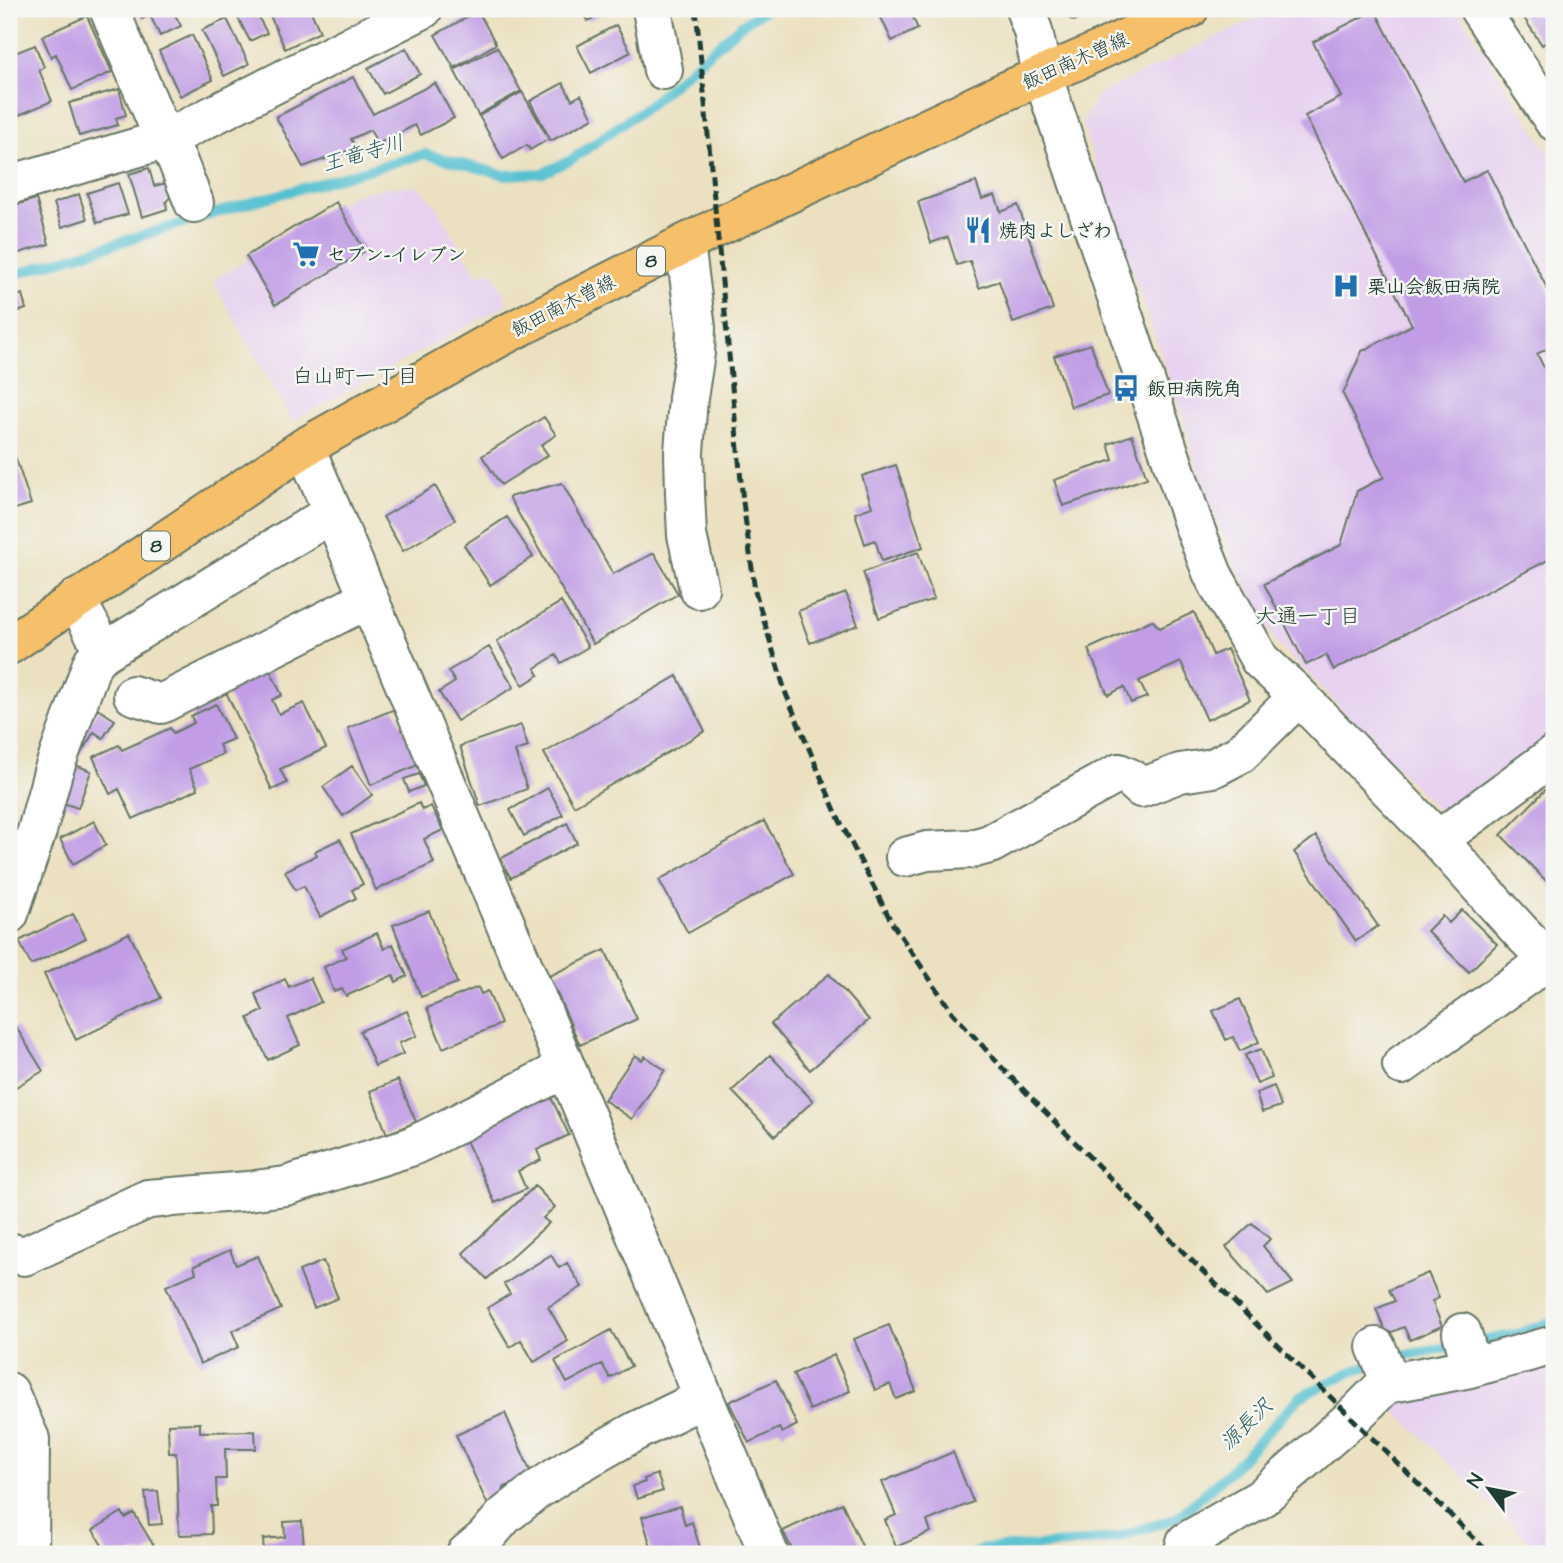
<svg xmlns="http://www.w3.org/2000/svg" width="1563" height="1563" viewBox="0 0 1563 1563" font-family="'Architects Daughter','Klee One',sans-serif">
	<rect width="100%" height="100%" fill="#f6f6f2"/>
	<filter id="ink" filterUnits="userSpaceOnUse"><feTurbulence type="fractalNoise" baseFrequency=".0143" numOctaves="2"/><feDisplacementMap in="SourceGraphic" scale="14" xChannelSelector="R" yChannelSelector="G"/><feConvolveMatrix kernelMatrix="1 2 1 2 8 2 1 2 1" color-interpolation-filters="sRGB"/></filter>
	<filter id="wash" filterUnits="userSpaceOnUse"><feTurbulence type="fractalNoise" baseFrequency=".00686" numOctaves="4" result="noise"/><feDisplacementMap in="SourceGraphic" scale="28" xChannelSelector="R" yChannelSelector="G"/><feGaussianBlur stdDeviation="1.57" result="paint"/><feColorMatrix in="noise" values="0 0 0 0 0 0 0 0 0 0 0 0 0 0 0 0 0 1.4 0 .05"/><feComposite in="paint" operator="in"/></filter>
	<g filter="url(#wash)">
		<rect width="100%" height="100%" fill="#ebe1c0"/>
		<!-- built -->
		<path fill="#e7d2ef" d="M1276,9H1457L1554,161V744L1452,815L1438,811L1314,680L1275,642L1240,572L1211,508L1181,412L1082,124L1097,95Z
			M418,186L435,204L476,273H494L508,304L292,421L213,281L355,194L390,187Z
			M1554,1356V1554H1545L1528,1540L1389,1405Z"/>
		<g fill="none" stroke-linecap="round" stroke-linejoin="round">
			<!-- stream -->
			<path stroke="#55c0d0" stroke-width="10" d="M9,276L252,202L425,154L505,175L543,173L571,160L650,104L740,26L766,9
				M973,1554L983,1549L1068,1544L1116,1538L1177,1518L1231,1470L1300,1397L1346,1374L1385,1359L1518,1334L1554,1321"/>
		</g>
		<g id="blocks">
			<!-- building -->
			<path fill="#c09de5" d="M137,9H172L181,26L160,36L150,15L142,19Z
				M252,9H254L267,33L250,41L237,16Z
				M267,9H310L320,32L285,49Z
				M582,9H611L588,21Z
				M877,9H909L918,29L892,41Z
				M1060,9H1102L1074,21L1063,15Z
				M1518,9H1554V37L1542,45Z
				M1375,10L1463,182L1487,170L1554,302V345L1537,354L1554,387V557L1334,670L1326,655L1306,665L1264,584L1341,545L1357,491L1384,477L1343,394L1362,351L1412,325L1305,116L1341,97L1313,42Z
				M478,11L496,44L454,68L435,35Z
				M87,16L112,72L72,90L56,54L51,57L42,36Z
				M227,19L249,64L224,76L202,30Z
				M616,25L631,52L591,73L577,46Z
				M192,35L213,80L180,96L159,51Z
				M35,45L44,67L39,70L52,101L17,116L9,95V62L14,60L12,54Z
				M497,47L521,91L478,115L454,70Z
				M406,48L420,74L383,94L368,68Z
				M353,77L373,114L435,83L454,118L421,135L415,125L378,144L370,130L351,139L356,148L303,167L276,117Z
				M563,83L572,100L581,95L593,118L551,141L530,101Z
				M119,89L126,115L116,118L118,125L79,136L69,103Z
				M522,92L549,139L530,150L527,145L503,159L479,116Z
				M149,168L154,186L167,183L170,197L166,202L167,209L142,217L129,174Z
				M976,182L982,199L995,195L1001,212L1018,205L1053,309L1013,323L999,281L979,288L970,261L957,265L948,237L931,243L918,202Z
				M118,183L128,214L97,223L87,193Z
				M79,194L87,219L62,227L54,203Z
				M36,199L49,244L9,256V207Z
				M336,202L365,251L275,305L246,256Z
				M22,294L26,309L11,314L17,333L10,335L12,341L9,342V299Z
				M1091,344L1108,395L1071,407L1054,356Z
				M544,417L556,435L541,445L548,455L501,485L482,456Z
				M1132,435L1147,478L1063,506L1054,480L1113,460L1108,444Z
				M9,438L31,504L9,511Z
				M896,465L923,547L882,561L875,540L865,544L855,513L872,507L862,476Z
				M562,483L613,574L654,553L678,594L593,644L509,497Z
				M435,486L455,520L403,551L383,517Z
				M507,517L533,557L490,585L464,545Z
				M918,552L934,599L879,618L863,572Z
				M846,593L858,625L810,643L798,611Z
				M561,602L588,647L561,663L556,655L535,668L539,675L523,685L497,641Z
				M1194,612L1213,655L1227,649L1250,700L1207,720L1181,662L1139,681L1147,697L1131,703L1124,687L1108,695L1088,649L1152,620L1160,628Z
				M489,647L514,687L457,721L439,692L455,682L448,671Z
				M269,668L282,695L272,700L279,714L304,703L326,748L280,769L287,783L272,790L225,690Z
				M677,676L705,731L574,806L544,753Z
				M216,704L233,739L219,745L223,754L189,769L198,789L133,819L119,789L110,794L93,757L119,745L122,750L170,728L173,733L194,723L191,716Z
				M98,709L115,720L103,738L94,732L80,755L72,751Z
				M395,709L418,765L371,785L348,728Z
				M521,725L528,747L515,751L527,789L480,806L460,746Z
				M73,764L91,771L78,808L60,802Z
				M352,766L372,795L343,816L323,787Z
				M419,774L424,786L409,792L404,779Z
				M1554,781V889L1501,835Z
				M548,788L563,815L524,836L510,810Z
				M419,803L422,810L431,806L443,830L424,839L434,863L376,890L351,834Z
				M94,821L106,845L73,864L60,839Z
				M764,821L794,874L688,933L659,880Z
				M567,823L577,843L511,878L500,859Z
				M1316,836L1378,926L1356,941L1294,852Z
				M340,839L363,884L352,890L356,898L320,917L304,886L295,890L285,871L317,855L315,851Z
				M1462,910L1497,944L1469,972L1427,931L1442,916L1449,923Z
				M429,911L457,983L421,997L393,925Z
				M73,914L86,938L31,965L19,941Z
				M129,933L161,998L76,1040L44,974Z
				M377,933L384,949L393,944L407,976L396,982L393,975L346,996L342,989L334,992L324,967L346,957L342,949Z
				M605,950L637,1019L580,1045L549,976Z
				M829,974L869,1020L810,1070L771,1024Z
				M310,978L321,1002L288,1018L300,1045L268,1060L248,1018L263,1011L255,994L285,979L289,987Z
				M478,987L481,994L488,991L501,1024L443,1048L427,1008Z
				M1240,999L1259,1042L1240,1051L1233,1037L1226,1040L1213,1011Z
				M407,1011L417,1036L399,1043L403,1054L375,1066L360,1031Z
				M16,1027L43,1071L9,1091V1032Z
				M1261,1049L1272,1078L1257,1084L1245,1055Z
				M635,1055L642,1060L645,1056L665,1070L632,1119L604,1100Z
				M770,1055L813,1101L775,1136L732,1091Z
				M398,1080L416,1122L387,1134L370,1091Z
				M1274,1086L1281,1106L1262,1112L1256,1093Z
				M548,1091L569,1135L537,1150L541,1160L518,1171L526,1189L495,1203L462,1132Z
				M535,1186L555,1207L543,1218L549,1223L487,1279L463,1253Z
				M1252,1223L1270,1239L1263,1246L1293,1283L1268,1295L1226,1247Z
				M230,1250L236,1265L258,1256L281,1309L232,1331L239,1347L200,1364L166,1286L196,1273L194,1266Z
				M551,1255L559,1268L567,1263L582,1287L548,1307L568,1341L534,1362L521,1340L510,1347L487,1308L510,1294L504,1284Z
				M323,1261L338,1298L314,1308L299,1271Z
				M1428,1273L1439,1298L1432,1301L1442,1326L1410,1340L1404,1327L1387,1334L1376,1309L1395,1301L1389,1290Z
				M889,1325L916,1391L896,1399L890,1384L875,1390L854,1339Z
				M611,1330L631,1366L610,1378L602,1364L567,1383L555,1361Z
				M834,1355L850,1391L810,1410L793,1374Z
				M776,1380L797,1425L782,1433L779,1428L749,1443L729,1402Z
				M505,1413L532,1475L503,1488L509,1501L490,1510L456,1435Z
				M200,1423V1432L255,1431L256,1449H225L226,1479H216L217,1506H211L212,1534L179,1535L176,1453H169L168,1424Z
				M953,1452L973,1502L927,1521L931,1532L896,1547L885,1520L896,1515L882,1482Z
				M657,1474L663,1491L637,1499L633,1486L645,1482L644,1479Z
				M158,1491L162,1524L149,1525L145,1492Z
				M842,1503L863,1548L849,1554H794L783,1531Z
				M680,1506L685,1525L692,1522L702,1554H653L642,1517Z
				M122,1512L125,1518L134,1513L155,1548L145,1554H107L93,1530Z
				M302,1521L304,1549L315,1548L316,1554H264L263,1539L285,1537L284,1522Z"/>
		</g>
	</g>
	<g filter="url(#ink)">
		<use href="#blocks" fill-opacity="0" stroke="#667665" stroke-width="2"/>
		<g fill="none" stroke-linecap="round" stroke-linejoin="round">
			<defs>
				<path id="minor" d="M109,9L156,120L177,160L194,203
					M652,9L663,70
					M1025,9L1033,31L1042,74L1194,526L1213,575L1260,660L1299,696L1438,840L1520,931L1554,966
					M1479,9L1554,121
					M9,185L166,139L423,9
					M685,244L696,328L695,353L688,398L684,452L685,493L687,535L699,589
					M305,447L566,1068L769,1554
					M76,599L104,652
					M133,695L161,704L368,599
					M1438,840L1554,755
					M905,857L927,851L971,849L990,844L1119,773L1130,778L1141,788L1180,773L1213,768L1240,754L1299,696
					M9,914L37,831L53,772L93,661L104,652L332,513
					M1402,1065L1548,960
					M9,1252L24,1256L148,1199L248,1191L286,1186L410,1147L429,1138L566,1068
					M1462,1333L1469,1357L1470,1368
					M1376,1347L1391,1383
					M9,1392L30,1439L29,1554
					M466,1554L485,1538L504,1516L537,1490L569,1469L636,1431L704,1398
					M1183,1554L1186,1542L1260,1499L1352,1418L1386,1384L1470,1368L1554,1345"/>
				<path id="major" d="M9,645L305,447L502,336L716,228L1006,91L1085,57L1189,9"/>
			</defs>
			<!-- minor casing -->
			<use href="#minor" stroke="#667665" stroke-width="42"/>
			<!-- major casing -->
			<use href="#major" stroke="#667665" stroke-width="42"/>
			<!-- minor -->
			<use href="#minor" stroke="#fff" stroke-width="38"/>
			<!-- major -->
			<use href="#major" stroke="#f6c06b" stroke-width="38"/>
			<!-- rail -->
			<path stroke="#1f3d34" stroke-width="5" stroke-dasharray="10 5" stroke-linecap="butt" d="M696,9L743,502L755,591L786,694L837,815L892,923L952,1012L1007,1073L1171,1240L1490,1554"/>
		</g>
	</g>
	<!-- icons -->
	<defs>
		<symbol id="restaurant-bare" viewBox="-9 -9 18 18"><path d="M-5-6h1v4h1v-4h1v4h1v-4h1v5L-1.5 .5V6h-2V.5L-5-1ZM5-6V6H3V1.5H1.5Q1.5-4 5-6Z" fill="#1f6fb2" stroke="#f6f6f2" stroke-width="2.5" paint-order="stroke"/></symbol>
		<symbol id="supermarket-bare" viewBox="-9 -9 18 18"><path d="M-6-5.5h2.5l.6 2H6L4.5 2H-2.5L-4.4-4H-6ZM-1.5 3.2a1.3 1.3 0 1 0 .1 0ZM3 3.2a1.3 1.3 0 1 0 .1 0Z" fill="#1f6fb2" stroke="#f6f6f2" stroke-width="2.5" paint-order="stroke"/></symbol>
		<symbol id="hospital-bare" viewBox="-9 -9 18 18"><path d="M-5-5h3v3.5h4V-5h3V5h-3V1.5h-4V5h-3Z" fill="#1f6fb2" stroke="#f6f6f2" stroke-width="2.5" paint-order="stroke"/></symbol>
		<symbol id="bus-bare" viewBox="-9 -9 18 18"><path d="M-5-6H5V4H4V6H2V4H-2V6H-4V4H-5ZM-3.5-4V0h7V-4ZM-3.5 1.2v1.5H-2V1.2ZM2 1.2v1.5H3.5V1.2Z" fill="#1f6fb2" stroke="#f6f6f2" stroke-width="2.5" paint-order="stroke"/></symbol>
	</defs>
	<g fill-rule="evenodd">
		<use href="#restaurant-bare" x="959" y="211" width="38" height="38"/>
		<use href="#supermarket-bare" x="287" y="235" width="38" height="38"/>
		<use href="#hospital-bare" x="1327" y="267" width="38" height="38"/>
		<use href="#bus-bare" x="1107" y="369" width="38" height="38"/>
	</g>
	<g text-anchor="middle" stroke-width="5" stroke-linejoin="round" paint-order="stroke">
		<!-- shield labels -->
		<g fill="#f6f6f2" stroke="#60746d" stroke-width="2">
			<rect x="637" y="246.5" width="28" height="29" rx="5"/>
			<rect x="142" y="531.5" width="28" height="29" rx="5"/>
		</g>
		<g font-size="18" font-weight="bold" fill="#1f3d34">
			<text x="651" y="267">8</text>
			<text x="156" y="552">8</text>
		</g>
		<!-- street labels -->
		<g font-size="19" fill="#1f3d34" stroke="#f6f6f2">
			<text transform="translate(1075 60) rotate(-24)" y="7">飯田南木曽線</text>
			<text transform="translate(563 305) rotate(-27)" y="7">飯田南木曽線</text>
		</g>
		<!-- poi labels -->
		<g font-size="19" font-weight="bold" fill="#1f3d34" stroke="#f6f6f2" text-anchor="start">
			<text x="999" y="237">焼肉よしざわ</text>
			<text x="327" y="261">セブン-イレブン</text>
			<text x="1367" y="293">栗山会飯田病院</text>
			<text x="1147" y="395">飯田病院角</text>
		</g>
		<!-- water labels -->
		<g font-size="21" font-style="italic" fill="#2c5e5b" stroke="#f6f6f2">
			<text transform="translate(363 153) rotate(-16)" y="7">王竜寺川</text>
			<text transform="translate(1246 1424) rotate(-44)" y="7">源長沢</text>
		</g>
		<!-- neighbourhood labels -->
		<g font-size="21" fill="#1f3d34" stroke="#f6f6f2">
			<text x="355" y="383">白山町一丁目</text>
			<text x="1308" y="623">大通一丁目</text>
		</g>
	</g>
	<!-- margin -->
	<rect width="1563" height="1563" fill="none" stroke="#f6f6f2" stroke-width="35"/>
	<!-- north arrow -->
	<g transform="translate(1489 1489) rotate(302)" stroke="#f6f6f2" stroke-width="5" paint-order="stroke">
	<path d="M0-5L12 26L0 18L-12 26Z" fill="#1f3d34"/>
	<text y="-10" font-size="19" font-weight="bold" text-anchor="middle" fill="#1f3d34">N</text>
	</g>
</svg>
